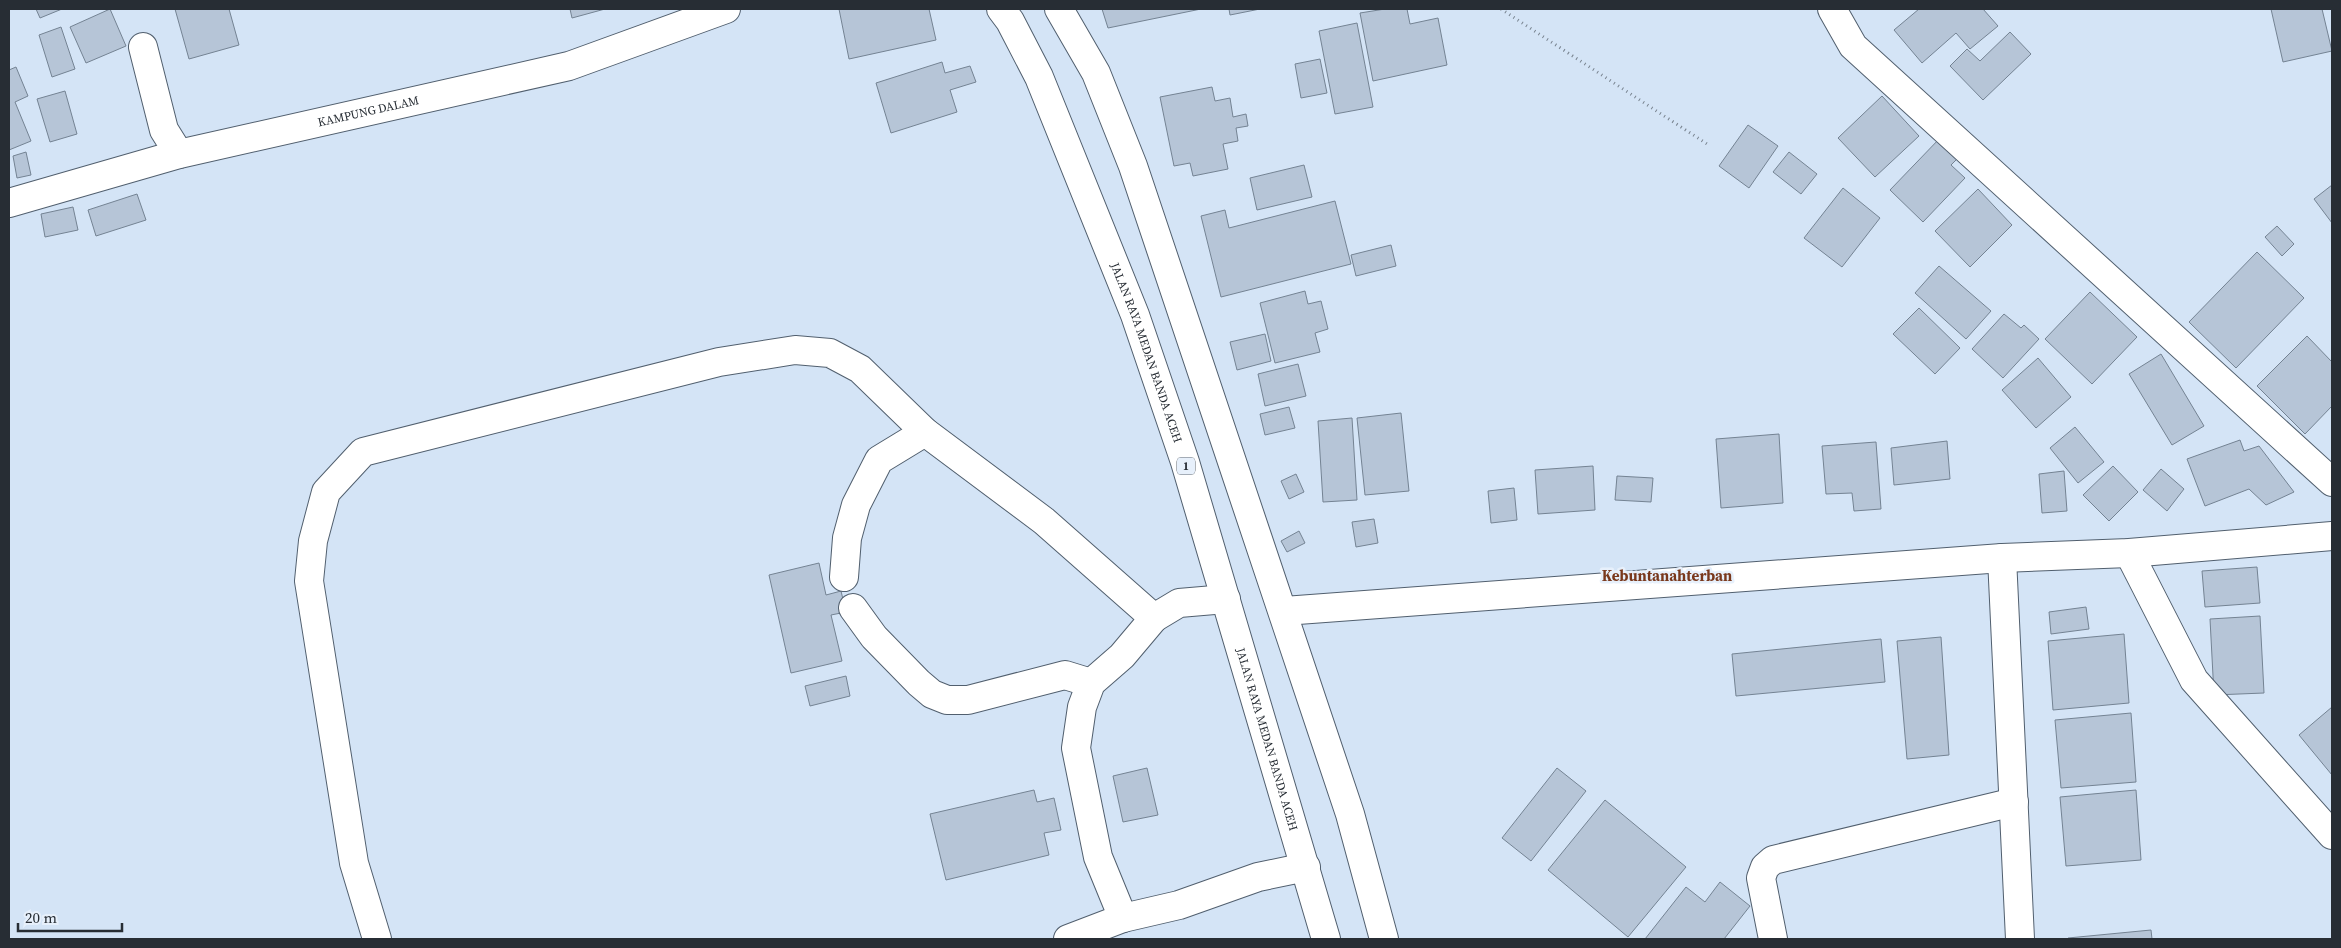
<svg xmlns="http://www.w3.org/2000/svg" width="2341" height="948" viewBox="0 0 2341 948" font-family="'Source Serif 4',serif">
	<rect width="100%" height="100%" fill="#d4e4f6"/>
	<!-- building -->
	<path fill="#b6c5d7" stroke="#748393" d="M36,9H62L40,18Z
		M110,9L126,46L86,63L70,27Z
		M175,9H229L239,45L189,59Z
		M570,9H605L572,18Z
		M839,9H929L936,40L849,59Z
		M1102,9H1201L1108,28Z
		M1229,9H1260L1230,15Z
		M1385,9H1407L1410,24L1438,18L1447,65L1373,81L1360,13Z
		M1919,9H1983L1998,26L1970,49L1956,33L1922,63L1894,30Z
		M2271,9H2322L2332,51L2283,62Z
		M1357,23L1373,107L1335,114L1319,31Z
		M61,27L75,69L52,77L39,35Z
		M2010,32L2031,54L1983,100L1950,66L1967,49L1980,61Z
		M1320,59L1327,93L1301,98L1295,64Z
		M942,62L945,73L970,66L976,82L950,90L957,112L891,133L876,83Z
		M16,67L28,96L15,102L31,141L9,150V70Z
		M1212,87L1215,101L1230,98L1233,117L1246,114L1248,126L1236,128L1238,141L1223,144L1228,169L1193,176L1190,163L1174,166L1160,97Z
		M65,91L77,134L50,142L37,99Z
		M1882,96L1919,136L1875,177L1838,138Z
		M1748,125L1778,146L1749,188L1719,166Z
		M1941,137L1960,156L1951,165L1965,178L1923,222L1890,190Z
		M26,152L31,175L17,178L13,156Z
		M1789,152L1817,174L1801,194L1773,172Z
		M1304,165L1312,197L1257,210L1250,178Z
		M2332,185V223L2314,199Z
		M1843,188L1880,218L1842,267L1804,238Z
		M1978,189L2012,225L1970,267L1935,231Z
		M137,194L146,220L96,236L88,210Z
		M1335,201L1351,264L1221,297L1201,216L1225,210L1229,228Z
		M73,207L78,230L45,237L41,214Z
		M2277,226L2294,244L2282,256L2265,237Z
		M1391,245L1396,266L1356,276L1351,255Z
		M2257,252L2304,298L2236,368L2189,322Z
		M1939,266L1991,311L1966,339L1915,293Z
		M1305,291L1308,304L1321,301L1328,329L1315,333L1320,352L1275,363L1260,303Z
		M2090,292L2137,337L2092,384L2045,339Z
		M1919,308L1960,348L1935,374L1893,334Z
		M2004,314L2021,328L2024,325L2039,339L2003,378L1972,349Z
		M1265,334L1271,361L1237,370L1230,342Z
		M2307,336L2332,362V406L2305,434L2257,386Z
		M2161,354L2204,426L2172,445L2129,374Z
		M2038,358L2071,397L2036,428L2002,390Z
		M1298,364L1306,396L1265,406L1258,374Z
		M1289,407L1295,428L1265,435L1260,414Z
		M1401,413L1409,491L1365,495L1357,418Z
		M1352,418L1357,500L1323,502L1318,421Z
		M2075,427L2104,462L2078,483L2050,448Z
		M1779,434L1783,503L1721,508L1716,439Z
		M2240,440L2244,451L2259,446L2294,492L2266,505L2249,489L2205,506L2187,459Z
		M1947,441L1950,479L1894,485L1891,448Z
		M1876,442L1881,509L1854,511L1852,493L1826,494L1822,446Z
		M1593,466L1595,510L1538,514L1535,470Z
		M2113,466L2138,492L2109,521L2083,495Z
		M2161,469L2184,489L2167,511L2143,490Z
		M2064,471L2067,511L2042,513L2039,474Z
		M1296,474L1304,492L1289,499L1281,481Z
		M1617,476L1653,478L1651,502L1615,500Z
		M1514,488L1517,520L1491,523L1488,491Z
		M1374,519L1378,543L1356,547L1352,522Z
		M1299,531L1305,543L1287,552L1281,541Z
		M819,563L826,595L841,591L846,612L831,615L842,661L791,673L769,575Z
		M2257,567L2260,603L2205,607L2202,571Z
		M2086,607L2089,629L2051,634L2049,612Z
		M2260,616L2264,693L2214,695L2210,619Z
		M2124,634L2129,703L2053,710L2048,641Z
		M1941,637L1949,755L1907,759L1897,641Z
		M1881,639L1885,682L1736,696L1732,654Z
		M846,676L850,696L810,706L805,686Z
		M2332,707V775L2299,735Z
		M2131,713L2136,782L2061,788L2055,720Z
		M1147,768L1158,815L1123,822L1113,776Z
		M1557,768L1586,791L1531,861L1502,838Z
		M1034,790L1037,802L1054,798L1061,830L1044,833L1049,855L946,880L930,814Z
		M2136,790L2141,860L2066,866L2060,797Z
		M1605,800L1686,867L1628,937L1548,870Z
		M1720,882L1750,906L1724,939H1645L1686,887L1705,902Z
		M2151,930L2152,939H2068V938Z"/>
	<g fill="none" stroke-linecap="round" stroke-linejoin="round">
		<defs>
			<g id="minor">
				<path d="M1832,9L1853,46L2332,482"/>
				<path d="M143,47L164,130L179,154"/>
				<path id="s1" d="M9,203L179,154L569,66L726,9"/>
				<path d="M2129,553L2194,680L2332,835"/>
				<path d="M2002,558L2020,939"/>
				<path d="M844,577L847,538L856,505L879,460L925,432"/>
				<path d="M853,608L874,637L919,683L932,694L947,700H968L1065,675L1091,683"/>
				<path d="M1284,611L2002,558L2129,553L2332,536"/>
				<path d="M1123,918L1098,857L1076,748L1082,707L1091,683L1122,656L1154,618"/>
				<path d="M377,939L354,863L309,581L313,541L326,492L363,452L719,362L795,350L830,353L860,369L925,432L1044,521L1154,618L1179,603L1226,599"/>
				<path d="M1068,939L1123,918L1179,905L1258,877L1306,867"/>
				<path d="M1773,939L1761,878L1765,867L1773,860L2014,802"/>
			</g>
			<g id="highway">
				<path id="s2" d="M1001,9L1010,21L1039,77L1135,315L1185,462L1326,939"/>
				<path d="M1059,9L1096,73L1133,166L1350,814L1384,939"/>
			</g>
		</defs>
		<!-- minor casing -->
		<use href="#minor" stroke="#515f6e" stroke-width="30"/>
		<!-- highway casing -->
		<use href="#highway" stroke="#515f6e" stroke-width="30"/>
		<!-- path -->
		<path stroke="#78838f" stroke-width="3" stroke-dasharray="1 4" stroke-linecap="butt" d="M1501,9L1707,144"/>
		<!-- minor -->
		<use href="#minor" stroke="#fff" stroke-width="28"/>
		<!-- highway -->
		<use href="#highway" stroke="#fff" stroke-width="28"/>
	</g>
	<g text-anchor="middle" stroke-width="5" stroke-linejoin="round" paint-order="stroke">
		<!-- shield labels -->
		<rect fill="#e7f0fb" stroke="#616870" stroke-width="1" x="1177" y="457.5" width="18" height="17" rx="4"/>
		<g font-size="11" font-weight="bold" fill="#272d34">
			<text x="1186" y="470">1</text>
		</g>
		<!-- street labels -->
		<g font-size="12" fill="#272d34" stroke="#e7f0fb">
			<text dy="4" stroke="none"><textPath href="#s1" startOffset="371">KAMPUNG DALAM</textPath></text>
			<text dy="4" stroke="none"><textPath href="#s2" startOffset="374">JALAN RAYA MEDAN BANDA ACEH</textPath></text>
			<text dy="4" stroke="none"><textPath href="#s2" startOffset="779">JALAN RAYA MEDAN BANDA ACEH</textPath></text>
		</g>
		<!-- quarter labels -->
		<g font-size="15" font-weight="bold" fill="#79381c" stroke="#e7f0fb">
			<text x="1667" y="581">Kebuntanahterban</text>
		</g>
	</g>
	<!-- border -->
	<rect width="2341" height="948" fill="none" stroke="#272d34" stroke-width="20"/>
	<!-- scale -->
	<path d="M18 923v8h104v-8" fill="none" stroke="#272d34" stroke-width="2.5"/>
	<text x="25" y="923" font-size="15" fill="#272d34" stroke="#e7f0fb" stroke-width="4" paint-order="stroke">20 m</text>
</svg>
